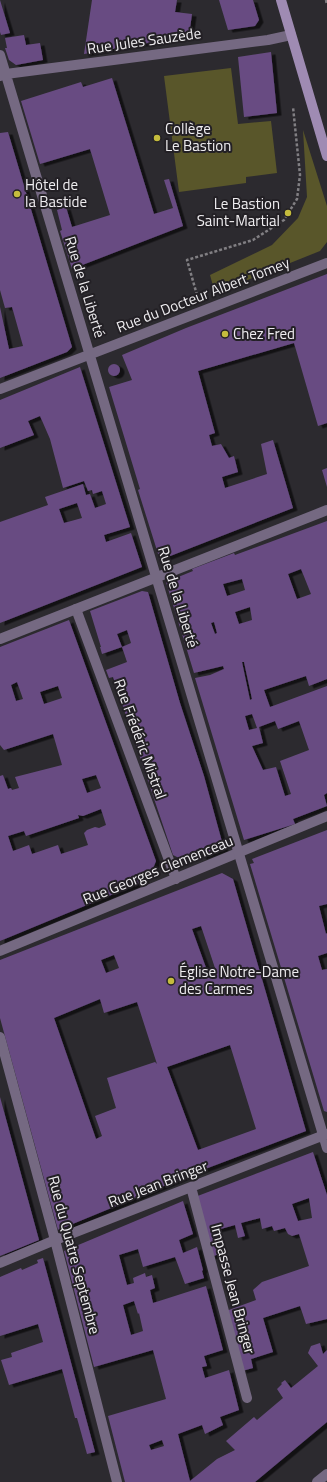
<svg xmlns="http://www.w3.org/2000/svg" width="327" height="1482" viewBox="0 0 327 1482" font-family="'Titillium Web',sans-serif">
	<defs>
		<filter id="shadow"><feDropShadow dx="4.5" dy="2.5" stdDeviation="0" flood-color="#0009"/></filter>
	</defs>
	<rect width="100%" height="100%" fill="#2c2a2f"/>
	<!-- green -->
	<path fill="#59562a" d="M231,68L238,124L271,121L277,173L246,177V183L179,192L164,76Z
		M303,130L327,206V242L320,251L215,293L210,275L272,245L298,218L307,197Z"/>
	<!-- building -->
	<path fill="#684c82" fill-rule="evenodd" filter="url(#shadow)" d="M0,0L10,33L1,35L0,32Z
		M92,0H177L175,12L192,14L189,36L84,54Z
		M219,0H253L259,20L255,26L228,30Z
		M24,35L26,45L40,43L43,60L16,65L9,60L5,48H7L5,38Z
		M271,52L277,113L244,117L238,57Z
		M112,78L154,214L173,208L164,180L169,179L183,226L72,269L60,231L62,230L57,210L66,207L72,227L110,215L90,149L40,164L21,101L81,82L83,87Z
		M8,132L72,347L67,352L0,378V307L9,349L23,346L12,307L5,308L0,290V133Z
		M327,274V423L318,426L294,343L198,371L215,433L209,435L212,446L221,444L229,458L234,456L238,472L222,477L225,488L267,474L261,444L273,440L293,508L160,560L138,490L140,489L109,387L132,380L122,355L186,328Z
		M108 370a6 6 0 1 1 12 0a6 6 0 1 1-12 0Z
		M80,367L130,527L104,535L106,542L131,533L142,567L0,623V522L48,505L45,497L83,484L86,495L90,494L95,508L106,504L102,491L93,494L92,490L88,491L84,481L63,488L50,439L40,416L28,421L34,435L0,448V400ZM77,503L82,518L64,523L59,509Z
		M327,468V487L322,470Z
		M327,521V679L309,686L306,676L264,690L270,707L327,686V793L324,795L327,806L293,819L295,824L244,840L195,678L210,675L224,669L223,666L194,673L166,582L193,571L192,569L234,553L235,555ZM301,569L311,594L297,599L288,574ZM242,579L245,590L227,596L223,584ZM250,607L252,620L239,624L235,612ZM214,622L217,633L215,634L211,623ZM242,662H244L252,699L250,700ZM252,714L257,728L249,730L245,716ZM275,721L278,729L299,721L309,750L280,761L291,794L285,796L276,767L263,770L252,746L263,743L259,727Z
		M142,591L148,592L150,599L180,703L204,776L224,849L202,857L200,851L181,859L173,855L113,677L109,678L106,670L127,662L122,647L131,643L127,630L117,634L122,647L102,654L100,647H101L90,611Z
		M69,620L156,861L152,871L143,874L145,881L0,941V776L3,775L8,789L11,788L12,790L19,788L15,777L62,765L53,734L4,750L0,745V647ZM17,682L23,699L16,701L11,685ZM58,686L62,698L44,704L40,692ZM96,775L101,788L87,793L82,779ZM101,809L106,825L99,828L95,827L87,830L84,833L88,845L61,854L58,845L32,854L29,845L13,851L8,836L24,831L26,836L79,818L78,815L83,816Z
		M327,830V904L319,906L326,934L327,933V953L318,956L322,970L327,969V1112L324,1111L250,864L254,863L252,859Z
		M222,873L233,879L306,1131L192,1174L138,1197L58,1230L0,1018V960ZM201,926L217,974L209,976L192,929ZM114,955L119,968L106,973L101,960ZM100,999L104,1013L137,1002L157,1064L155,1062L107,1078L116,1108L95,1116L102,1136L96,1139L54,1018ZM230,1045L256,1129L198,1150L167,1067Z
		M0,1097L39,1240L0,1256Z
		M313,1152L327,1195V1319L306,1324L300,1306L263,1318L273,1352L251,1359L253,1368L242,1371L226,1311L256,1300L253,1290L262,1282L309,1266L299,1234L292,1236L288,1234L285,1228L274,1231L272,1226L262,1229L260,1218L241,1223L245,1236L238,1238L235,1225L217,1230L222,1250L219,1254L211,1257L195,1197ZM309,1198L312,1218L298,1221L292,1204Z
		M183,1201L193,1234L179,1240L183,1253L197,1247L203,1270L202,1271L204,1278L185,1284L175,1257L143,1267L138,1249L119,1255L127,1285L134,1283L133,1278L145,1273L146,1277L152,1275L155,1288L150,1290L153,1303L206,1286L223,1350L204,1356L207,1366L202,1367L205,1378L229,1370L239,1410L220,1417L223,1425L205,1434L202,1425L178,1434L190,1481L217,1459L235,1450L226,1441L254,1417L257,1420L283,1398L277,1389L282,1384L281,1383L285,1380L291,1388L318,1366L308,1353L311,1346L320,1343L323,1354L327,1350V1422L255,1482H125L108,1416L166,1399L153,1350L94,1367L64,1251ZM134,1301L138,1314L139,1313L143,1331L131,1335L123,1305ZM162,1440L164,1446L151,1450L149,1445Z
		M43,1258L95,1452L87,1454L77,1418H75L62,1369L9,1385L1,1360L12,1357L11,1353L43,1342L38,1324L0,1336V1277L21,1268L22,1270L38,1263L37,1260Z"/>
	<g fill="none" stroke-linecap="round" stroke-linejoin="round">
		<!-- path -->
		<path stroke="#817f83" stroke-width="2.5" stroke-dasharray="3 2" stroke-linecap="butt" d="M326,0L327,5
			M197,295L187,260L253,240L284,220L297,199L300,175L293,107"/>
		<!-- service -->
		<path stroke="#756982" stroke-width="10" d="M317,1482L327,1474"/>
		<!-- pedestrian -->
		<path stroke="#756982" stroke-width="10" d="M76,609L176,879
			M0,951L327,816"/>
		<!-- minor -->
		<path stroke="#756982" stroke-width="10" d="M0,55L327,1148
			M0,76L6,74L268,40L291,35
			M0,389L327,263
			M0,639L327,510
			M0,1037L55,1240L117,1482
			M191,1187L247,1398
			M0,1263L55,1240L327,1134"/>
		<!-- secondary -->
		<path stroke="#9f8bb3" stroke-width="10" d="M281,0L327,156"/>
	</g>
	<!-- markers -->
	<g fill="#c5bc3d" stroke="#232025" stroke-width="1.5">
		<circle cx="157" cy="138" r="4"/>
		<circle cx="17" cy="194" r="4"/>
		<circle cx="288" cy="213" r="4"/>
		<circle cx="225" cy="334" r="4"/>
		<circle cx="171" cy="981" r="4"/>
	</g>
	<g text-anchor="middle" stroke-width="4" stroke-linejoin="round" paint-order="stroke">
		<!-- street labels -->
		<g font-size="15" fill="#efedf0" stroke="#232025">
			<text transform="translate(144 41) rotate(-8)" y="5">Rue Jules Sauzède</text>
			<text transform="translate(85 287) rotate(73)" y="5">Rue de la Liberté</text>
			<text transform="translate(203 295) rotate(-21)" y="5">Rue du Docteur Albert Tomey</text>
			<text transform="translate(178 597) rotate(73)" y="5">Rue de la Liberté</text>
			<text transform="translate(140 739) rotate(70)" y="5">Rue Frédéric Mistral</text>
			<text transform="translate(158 870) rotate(-22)" y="5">Rue Georges Clemenceau</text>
			<text transform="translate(158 1184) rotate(-21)" y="5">Rue Jean Bringer</text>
			<text transform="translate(74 1255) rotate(75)" y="5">Rue du Quatre Septembre</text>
			<text transform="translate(233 1289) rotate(75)" y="5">Impasse Jean Bringer</text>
		</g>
		<!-- poi labels -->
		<g font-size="15" fill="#efedf0" stroke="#232025" text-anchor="start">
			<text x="165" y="134">Collège<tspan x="165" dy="17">Le Bastion</tspan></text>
			<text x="25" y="190">Hôtel de<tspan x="25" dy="17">la Bastide</tspan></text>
			<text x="280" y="209" text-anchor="end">Le Bastion<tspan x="280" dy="17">Saint-Martial</tspan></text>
			<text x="233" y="339">Chez Fred</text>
			<text x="179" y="977">Église Notre-Dame<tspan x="179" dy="17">des Carmes</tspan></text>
		</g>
	</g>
</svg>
